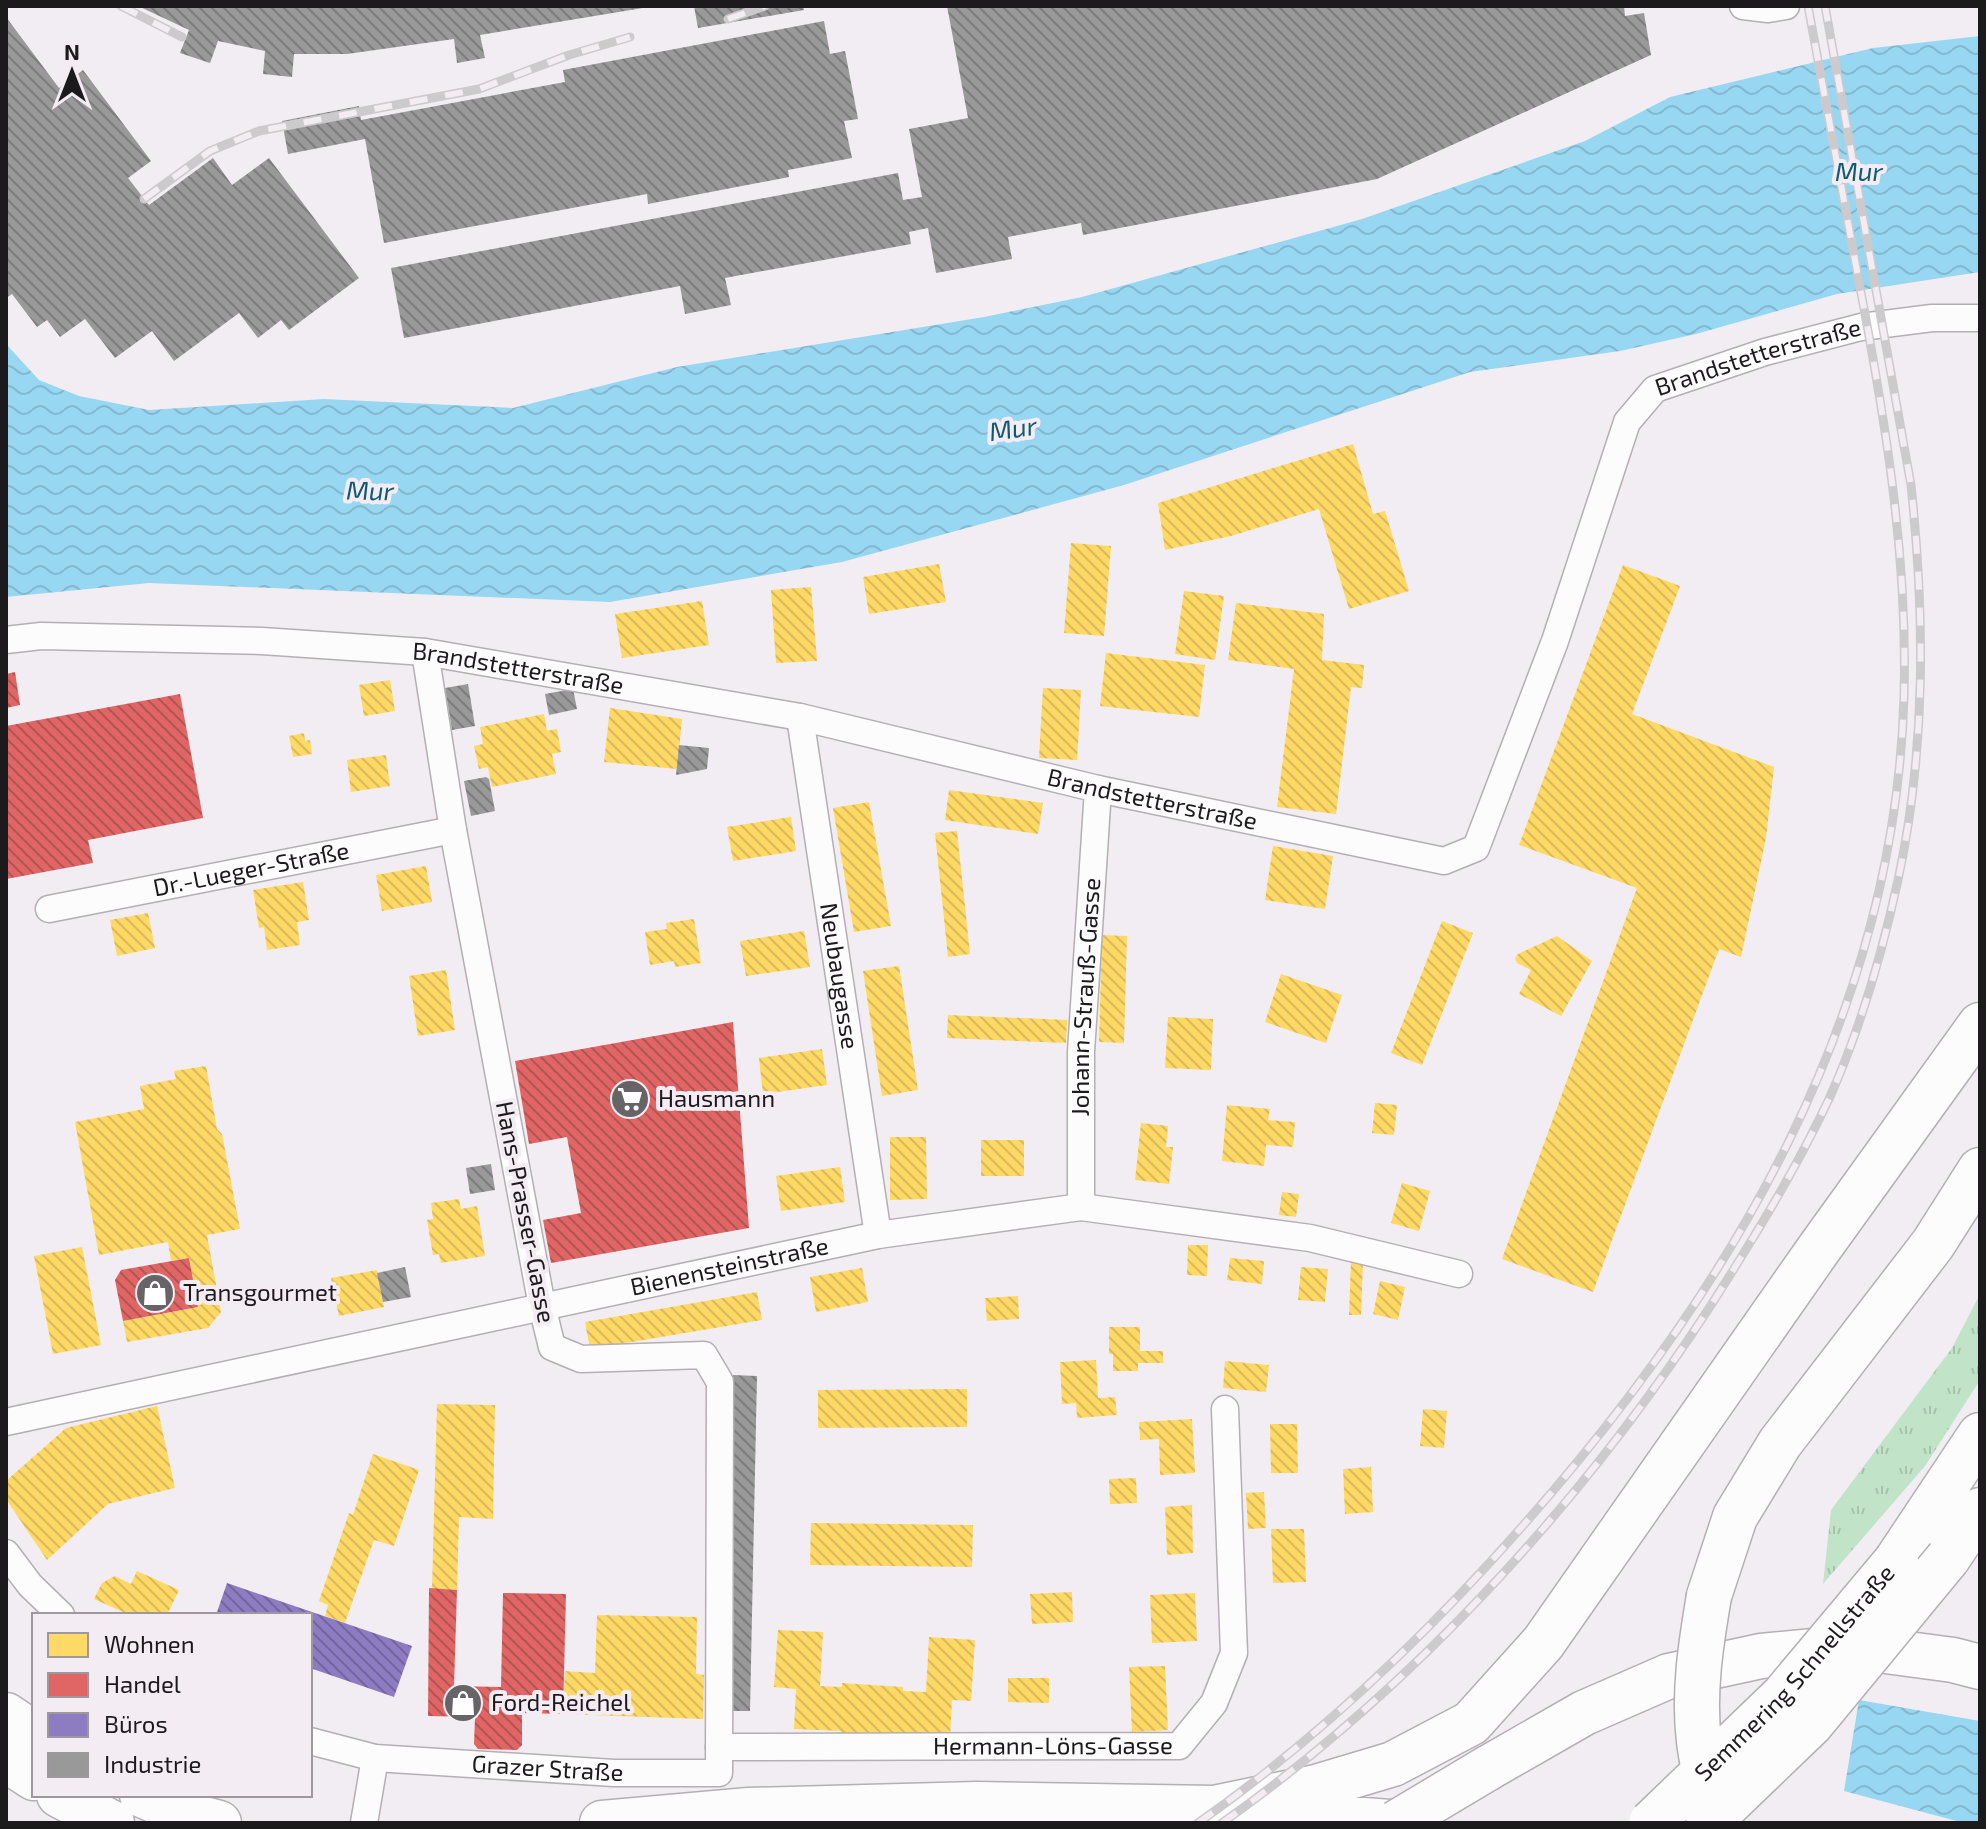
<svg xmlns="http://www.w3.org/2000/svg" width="1986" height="1829" viewBox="0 0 1986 1829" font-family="'Exo 2',sans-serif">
	<defs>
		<pattern id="grass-tufts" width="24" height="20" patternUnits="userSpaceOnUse" patternTransform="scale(2)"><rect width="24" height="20" fill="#c1e3c7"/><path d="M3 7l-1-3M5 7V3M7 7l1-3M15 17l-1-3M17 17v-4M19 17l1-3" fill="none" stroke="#a5c2aa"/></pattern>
		<pattern id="water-waves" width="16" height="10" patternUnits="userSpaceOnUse" patternTransform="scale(2)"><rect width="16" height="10" fill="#98d7f2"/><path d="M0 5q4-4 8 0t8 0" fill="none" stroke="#82b8cf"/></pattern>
		<pattern id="homes-back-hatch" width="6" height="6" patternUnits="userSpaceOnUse" patternTransform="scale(2)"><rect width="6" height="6" fill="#ffd966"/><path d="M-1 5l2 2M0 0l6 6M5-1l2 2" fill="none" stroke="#daba58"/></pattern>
		<pattern id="shops-back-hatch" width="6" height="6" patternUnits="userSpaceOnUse" patternTransform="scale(2)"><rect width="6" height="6" fill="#e06666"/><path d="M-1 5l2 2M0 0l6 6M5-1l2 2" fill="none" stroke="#b55353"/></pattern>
		<pattern id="offices-back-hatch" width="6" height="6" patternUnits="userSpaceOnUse" patternTransform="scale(2)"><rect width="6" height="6" fill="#8e7cc3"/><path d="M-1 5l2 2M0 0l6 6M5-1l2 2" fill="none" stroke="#73659e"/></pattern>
		<pattern id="industry-back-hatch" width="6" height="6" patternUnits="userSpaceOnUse" patternTransform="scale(2)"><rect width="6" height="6" fill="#999"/><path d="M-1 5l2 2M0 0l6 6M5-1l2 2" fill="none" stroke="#7c7c7c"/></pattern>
	</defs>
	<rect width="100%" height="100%" fill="#f2edf2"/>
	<!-- grass -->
	<path fill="url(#grass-tufts)" d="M1980,1294V1380L1925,1466L1823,1584L1831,1510L1952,1348Z"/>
	<!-- water -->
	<path fill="url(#water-waves)" d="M1980,36V272L1837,294L1696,334L1620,351L1470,372L1124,485L842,562L610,602L149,583L6,597V344L39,380L79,396L149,410L324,399L513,408L677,367L984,317L1082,297L1362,219L1585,141L1670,97L1873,48Z
		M1859,1700L1980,1721V1823H1964L1844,1791Z"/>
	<!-- homes -->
	<path fill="url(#homes-back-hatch)" d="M1353,444L1373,514L1385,511L1409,591L1349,609L1319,509L1231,536L1165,550L1158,503Z
		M1071,543L1111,546L1104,636L1064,633Z
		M939,564L946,602L869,614L863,577Z
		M1623,565L1680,586L1632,714L1774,767L1766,838L1741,957L1719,949L1593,1292L1502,1259L1637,888L1519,845Z
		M811,587L817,661L776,663L771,590Z
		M1184,591L1224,596L1215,660L1175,654Z
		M702,601L709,645L622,658L615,614Z
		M1236,603L1324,614L1322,660L1364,665L1362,688L1351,687L1336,814L1277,807L1294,669L1228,660Z
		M1106,653L1205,665L1199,717L1100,706Z
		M390,680L395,711L364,716L359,685Z
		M1043,688L1081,690L1077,760L1039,758Z
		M610,708L682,719L677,769L604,762Z
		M544,714L547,731L557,729L561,752L552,754L556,774L492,787L488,767L479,769L474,746L483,744L480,727Z
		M304,733L305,741L310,740L312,754L293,757L289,736Z
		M386,755L390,786L351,792L347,760Z
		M949,790L1043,803L1038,834L945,820Z
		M869,802L891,926L854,932L833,808Z
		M791,817L796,851L733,861L727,827Z
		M957,831L970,954L948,957L935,833Z
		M1273,846L1333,856L1325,909L1265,900Z
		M426,866L432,902L382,911L376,875Z
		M303,882L309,920L297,922L300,945L267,950L264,927L259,928L253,890Z
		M148,913L155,948L117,956L110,920Z
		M694,919L701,963L675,967L674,961L650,965L645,932L667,929L666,923Z
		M1442,921L1473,933L1422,1065L1391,1053Z
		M804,931L810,967L746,976L740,941Z
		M1102,935L1127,936L1124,1043L1099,1042Z
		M1557,936L1592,961L1561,1016L1519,994L1531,970L1517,963L1515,958L1518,954Z
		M899,966L918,1090L882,1096L863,971Z
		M446,970L455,1030L418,1036L409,976Z
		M1281,974L1342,995L1326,1043L1265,1022Z
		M948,1015L1067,1020L1066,1043L947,1038Z
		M1168,1017L1213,1019L1211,1070L1165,1068Z
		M822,1049L827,1085L763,1094L759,1058Z
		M206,1066L217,1129L222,1134L240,1229L207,1235L221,1312L208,1328L127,1342L123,1321L198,1307L189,1258L171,1261L168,1242L99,1255L75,1122L144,1109L140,1086L176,1079L174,1071Z
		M1375,1103L1397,1105L1394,1135L1372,1133Z
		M1227,1105L1270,1109L1268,1120L1295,1122L1293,1147L1266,1145L1264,1166L1222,1161Z
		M1141,1123L1168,1126L1166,1147H1173L1169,1184L1135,1180Z
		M890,1137H926L927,1199L890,1200Z
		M981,1140H1024V1176H981Z
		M840,1167L845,1202L781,1211L776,1176Z
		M1402,1183L1430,1191L1419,1231L1391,1223Z
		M1282,1192L1299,1194L1296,1217L1279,1215Z
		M459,1199L461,1209L477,1206L485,1256L441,1263L439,1254L433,1255L427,1220L433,1219L431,1203Z
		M1188,1245H1208L1207,1276L1187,1275Z
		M82,1247L101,1345L53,1354L34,1256Z
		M1230,1258L1264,1261L1262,1284L1227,1280Z
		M1351,1261L1363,1262L1361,1315H1349Z
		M1301,1267L1328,1269L1325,1302L1298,1300Z
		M862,1268L868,1302L816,1312L810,1277Z
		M377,1270L384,1307L339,1316L331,1278Z
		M1380,1281L1405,1287L1398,1320L1373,1314Z
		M757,1292L762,1320L590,1349L585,1322Z
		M1018,1296L1019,1319L987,1321L985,1298Z
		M1109,1327H1140V1351H1163V1363H1138V1371H1113V1354H1109Z
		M1096,1360L1098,1398L1115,1397L1117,1415L1077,1418L1076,1403L1062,1404L1060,1362Z
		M1225,1361L1269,1365L1266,1392L1223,1388Z
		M967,1389V1427L818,1428V1390Z
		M437,1404L495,1405L493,1519L459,1517L457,1590L432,1589Z
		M157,1406L175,1488L108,1504L47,1560L6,1499V1481L66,1428Z
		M1423,1409L1447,1411L1444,1448L1420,1446Z
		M1192,1419L1195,1473L1160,1475L1159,1439L1140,1440L1139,1422Z
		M1270,1424H1297L1298,1473H1271Z
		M373,1454L419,1470L394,1546L374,1540L345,1623L325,1616L328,1605L319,1601L349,1513L353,1515Z
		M1371,1467L1373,1512L1345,1514L1343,1469Z
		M1136,1478L1137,1503L1110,1504L1109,1479Z
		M1264,1492L1266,1528L1248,1529L1246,1493Z
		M1192,1505L1193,1553L1167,1555L1165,1507Z
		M811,1523L973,1525L972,1567L810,1565Z
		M1271,1529H1304L1306,1582L1273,1583Z
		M137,1571L179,1590L167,1615H122L123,1612L94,1599L102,1583L115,1576L131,1584Z
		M1072,1592L1073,1622L1032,1624L1030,1594Z
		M1195,1593L1197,1641L1152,1643L1150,1595Z
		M597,1615L697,1617L696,1674L704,1675L703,1719L563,1714L565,1671L595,1673Z
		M778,1630L823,1632L820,1686L842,1687V1683L903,1687V1691L926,1692L929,1637L975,1640L971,1701L952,1700L950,1738L840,1735L841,1731L794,1729L796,1689L774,1687Z
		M1165,1666L1168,1730L1132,1732L1129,1667Z
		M1008,1678H1049V1703L1008,1702Z"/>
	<!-- shops -->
	<path fill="url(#shops-back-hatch)" d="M15,672L20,705L6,708V674Z
		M180,694L203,818L88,840L93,863L6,879V726Z
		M733,1022L749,1228L551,1263L543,1220L581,1213L567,1137L529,1144L515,1061Z
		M189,1258L198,1307L123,1321L115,1280L121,1270Z
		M429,1588L457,1590L454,1686L501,1687L503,1593L566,1594L563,1714L522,1713V1745L517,1750L478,1749L474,1744L475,1717L428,1716Z"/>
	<!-- offices -->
	<path fill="url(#offices-back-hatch)" d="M227,1583L412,1646L394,1697L310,1668V1615H216Z"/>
	<!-- industry -->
	<path fill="url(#industry-back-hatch)" d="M138,6H643V8L480,35L485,58L457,63L454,39L347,54H294L292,77L263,74L265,51L218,41L210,63L180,53L189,30Z
		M694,6H803L804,10L698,28Z
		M947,6H1624L1625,16L1644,13L1651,55L1377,179L1083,235L1081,223L1008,237L1012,259L936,273L928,228L909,232L911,244L725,278L731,305L685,314L680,286L404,338L391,268L898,173L903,200L922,197L909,129L968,118Z
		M6,17L59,88L83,70L151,161L128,178L149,205L213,158L232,185L269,158L359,278L289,330L281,320L258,338L239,313L174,361L152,331L115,358L85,319L60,337L47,320L37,327L12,294L6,298Z
		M824,21L830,54L845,51L858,119L844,121L852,158L788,170L789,177L648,204L647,194L384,243L365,139L288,154L282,121L359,106L361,120L565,82L563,70Z
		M468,684L475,726L452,730L445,688Z
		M573,689L577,709L549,715L545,694Z
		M679,745L709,748L707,769L676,775Z
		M486,777L489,779L495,811L471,816L464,781Z
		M491,1164L495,1190L470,1194L466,1168Z
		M405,1267L411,1297L383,1302L377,1273Z
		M733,1375L757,1376L750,1711H725Z"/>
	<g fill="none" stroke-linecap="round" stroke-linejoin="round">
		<defs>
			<g id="minor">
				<path d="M1743,6L1768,9L1786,6"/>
				<path id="s1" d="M6,640L41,636L262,641L425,652L800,717L1098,789L1444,861L1476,848L1555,641L1627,422L1655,389L1765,352L1861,327L1932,318H1980"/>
				<path id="s2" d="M800,717L878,1235"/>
				<path id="s3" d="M49,909L453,830"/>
				<path id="s4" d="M1081,1207V1052L1098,789"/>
				<path id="s5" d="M6,1422L878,1235L1081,1207L1310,1238L1459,1274"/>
				<path d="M6,1553L30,1585L61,1615"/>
				<path id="s6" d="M310,1741L375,1758L614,1773H719L720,1382L704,1355L581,1359L552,1347L542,1306L453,830L425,652"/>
				<path id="s7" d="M719,1747L1179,1746L1214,1703L1234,1653L1225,1409"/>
				<path d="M364,1823L375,1758"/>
			</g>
			<path id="trunk" d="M6,1715L34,1734
				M6,1760L34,1778
				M59,1795L112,1823
				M142,1795L186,1814L219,1823"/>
			<path id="motorway" d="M1948,1558L1980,1510
				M1896,1561L1980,1435
				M1709,1596L1735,1517L1780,1443L1933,1244L1980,1170
				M1488,1768L1584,1713L1669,1676L1761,1656L1856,1647L1953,1660L1980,1667
				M1214,1808L1316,1787L1393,1764L1471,1723L1543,1643L1818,1250L1980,1025
				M602,1823L749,1810L977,1804L1214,1808L1402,1823"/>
		</defs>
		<!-- minor casing -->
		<use href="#minor" stroke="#b3afb3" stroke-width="29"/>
		<!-- trunk casing -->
		<use href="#trunk" stroke="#b3afb3" stroke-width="47"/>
		<!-- motorway casing -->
		<use href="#motorway" stroke="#b3afb3" stroke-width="47"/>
		<!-- minor -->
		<use href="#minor" stroke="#fdfcfd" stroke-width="26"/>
		<!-- trunk -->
		<use href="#trunk" stroke="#fdfcfd" stroke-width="44"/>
		<!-- motorway -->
		<use href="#motorway" stroke="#fdfcfd" stroke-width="44"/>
		<defs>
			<path id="rail" d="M121,6L182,37
				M728,19L765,6
				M144,199L210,151L259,131L479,89L569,55L630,37
				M1198,1823C1320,1737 1429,1633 1527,1521C1732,1288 1895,1015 1904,696C1908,556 1885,419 1859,282C1842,190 1825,98 1808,6
				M1222,1823C1428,1677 1609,1474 1740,1259C1772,1208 1803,1154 1829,1099C1860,1030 1882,954 1898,880C1926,749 1925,617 1911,485L1825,6"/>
		</defs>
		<!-- rail casing -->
		<use href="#rail" stroke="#cccacc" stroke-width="9"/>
		<!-- rail -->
		<use href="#rail" stroke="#f3ecf3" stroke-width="6" stroke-dasharray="18" stroke-linecap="butt"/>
		<defs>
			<g id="motorway-bridge">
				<path d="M1708,1792C1705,1775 1701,1758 1699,1741C1693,1693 1701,1643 1709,1596"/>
				<path d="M1396,1823L1488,1768"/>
				<path id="s8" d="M1651,1823L1783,1696L1896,1561"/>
				<path d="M1708,1823L1811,1724L1948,1558"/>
			</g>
		</defs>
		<!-- motorway-bridge casing -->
		<use href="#motorway-bridge" stroke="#b3afb3" stroke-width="47" stroke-linecap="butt"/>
		<!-- motorway-bridge -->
		<use href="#motorway-bridge" stroke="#fdfcfd" stroke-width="44"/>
	</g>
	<!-- icons -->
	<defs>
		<symbol id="supermarket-disc" viewBox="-11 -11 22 22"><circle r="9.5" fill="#676467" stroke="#f3ecf3"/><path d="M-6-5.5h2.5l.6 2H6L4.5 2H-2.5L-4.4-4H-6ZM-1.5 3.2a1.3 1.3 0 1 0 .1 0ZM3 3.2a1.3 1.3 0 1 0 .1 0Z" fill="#fff"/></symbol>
		<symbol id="shop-disc" viewBox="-11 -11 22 22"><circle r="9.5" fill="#676467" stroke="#f3ecf3"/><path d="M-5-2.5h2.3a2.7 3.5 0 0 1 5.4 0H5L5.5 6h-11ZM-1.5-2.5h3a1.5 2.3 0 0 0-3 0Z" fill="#fff"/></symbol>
	</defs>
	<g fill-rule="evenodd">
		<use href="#supermarket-disc" x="608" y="1077" width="44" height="44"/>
		<use href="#shop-disc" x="133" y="1271" width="44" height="44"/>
		<use href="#shop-disc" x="441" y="1681" width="44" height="44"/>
	</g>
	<g text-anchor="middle" stroke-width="8" stroke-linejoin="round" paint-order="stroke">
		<!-- street labels -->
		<g font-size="24" fill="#1c1a1c" stroke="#f3ecf3">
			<text dy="8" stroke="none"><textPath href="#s1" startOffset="2098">Brandstetterstraße</textPath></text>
			<text dy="8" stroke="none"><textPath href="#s1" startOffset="514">Brandstetterstraße</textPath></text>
			<text dy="8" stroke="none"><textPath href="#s1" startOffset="1162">Brandstetterstraße</textPath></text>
			<text dy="8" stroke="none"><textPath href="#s3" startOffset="206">Dr.-Lueger-Straße</textPath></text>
			<text dy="8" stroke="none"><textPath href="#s2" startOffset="262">Neubaugasse</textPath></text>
			<text dy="8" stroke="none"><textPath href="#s4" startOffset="210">Johann-Strauß-Gasse</textPath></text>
			<text transform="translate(525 1212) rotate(79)" y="8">Hans-Prasser-Gasse</text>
			<text dy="8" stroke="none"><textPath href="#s5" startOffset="740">Bienensteinstraße</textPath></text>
			<text dy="8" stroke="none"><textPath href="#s8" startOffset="208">Semmering Schnellstraße</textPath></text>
			<text dy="8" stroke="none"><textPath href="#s7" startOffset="334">Hermann-Löns-Gasse</textPath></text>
			<text dy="8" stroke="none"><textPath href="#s6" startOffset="240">Grazer Straße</textPath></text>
		</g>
		<!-- poi labels -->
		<g font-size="24" fill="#1c1a1c" stroke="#f3ecf3" text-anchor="start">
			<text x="658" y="1107">Hausmann</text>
			<text x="183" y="1301">Transgourmet</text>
			<text x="491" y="1711">Ford-Reichel</text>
		</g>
		<!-- water labels -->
		<g font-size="26" font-style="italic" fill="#0e5b74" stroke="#f3ecf3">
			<text x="1859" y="181">Mur</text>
			<text transform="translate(1013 429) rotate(-8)" y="9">Mur</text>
			<text transform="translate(370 491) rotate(1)" y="9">Mur</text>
		</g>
	</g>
	<!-- border -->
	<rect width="1986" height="1829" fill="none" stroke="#1c1a1c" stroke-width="16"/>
	<!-- legend -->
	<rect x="32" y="1613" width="280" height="184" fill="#f3ecf3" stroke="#9d989d" stroke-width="2"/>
	<rect x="48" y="1633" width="40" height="24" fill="#ffd966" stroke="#9d989d" stroke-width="2"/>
	<text x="104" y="1653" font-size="24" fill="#1c1a1c">Wohnen</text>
	<rect x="48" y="1673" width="40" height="24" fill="#e06666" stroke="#9d989d" stroke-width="2"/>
	<text x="104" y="1693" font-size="24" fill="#1c1a1c">Handel</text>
	<rect x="48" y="1713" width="40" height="24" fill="#8e7cc3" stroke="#9d989d" stroke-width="2"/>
	<text x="104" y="1733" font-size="24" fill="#1c1a1c">Büros</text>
	<rect x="48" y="1753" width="40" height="24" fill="#999999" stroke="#9d989d" stroke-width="2"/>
	<text x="104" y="1773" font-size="24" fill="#1c1a1c">Industrie</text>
	<!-- north arrow -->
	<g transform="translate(72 72)" stroke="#f3ecf3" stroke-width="6" paint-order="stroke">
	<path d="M0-6L14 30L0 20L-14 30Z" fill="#1c1a1c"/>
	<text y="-12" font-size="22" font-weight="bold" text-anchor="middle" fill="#1c1a1c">N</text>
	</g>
</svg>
